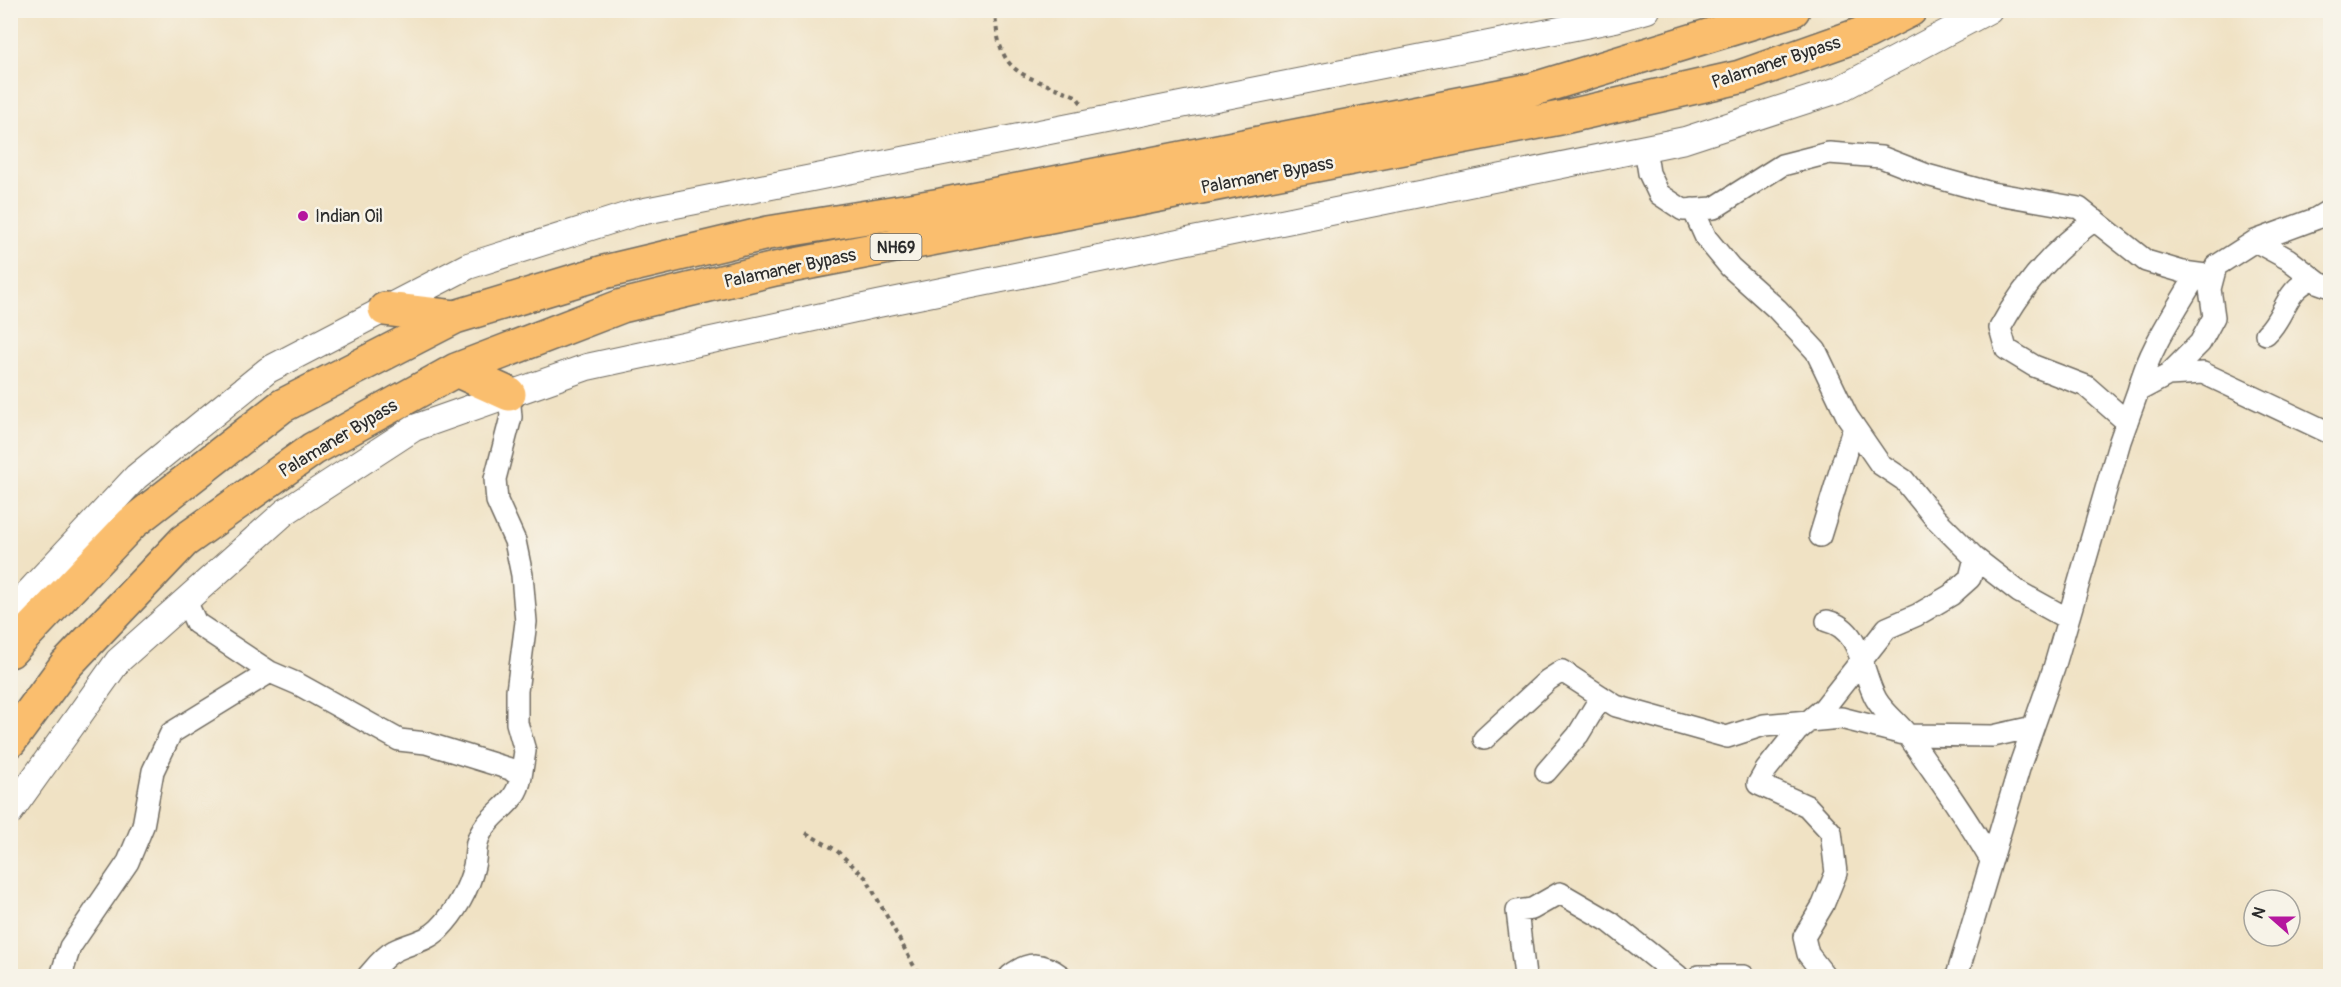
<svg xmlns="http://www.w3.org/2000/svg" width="2341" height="987" viewBox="0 0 2341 987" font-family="Pangolin,sans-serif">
	<rect width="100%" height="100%" fill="#f7f3e8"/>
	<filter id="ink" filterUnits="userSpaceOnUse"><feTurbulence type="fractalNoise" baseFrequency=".0167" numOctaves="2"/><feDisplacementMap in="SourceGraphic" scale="12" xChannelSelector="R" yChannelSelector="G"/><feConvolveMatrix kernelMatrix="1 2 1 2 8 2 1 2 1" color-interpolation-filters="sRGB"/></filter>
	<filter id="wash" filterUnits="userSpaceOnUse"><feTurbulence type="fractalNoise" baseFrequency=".008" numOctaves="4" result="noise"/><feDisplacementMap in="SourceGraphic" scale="24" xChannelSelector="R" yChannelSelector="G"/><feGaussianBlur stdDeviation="1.35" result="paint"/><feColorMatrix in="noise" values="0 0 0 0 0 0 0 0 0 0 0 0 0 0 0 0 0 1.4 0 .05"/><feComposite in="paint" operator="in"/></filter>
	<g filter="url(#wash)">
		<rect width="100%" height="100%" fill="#f0e2c4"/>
	</g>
	<g filter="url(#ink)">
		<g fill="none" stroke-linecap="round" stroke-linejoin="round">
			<defs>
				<path id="minor" d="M1645,148L1649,173L1659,194L1683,210L1714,208L1782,165L1829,153L1881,157L1927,175L1992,193L2079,208L2146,261L2183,272L2213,276
					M1693,209L1706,238L1730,267L1777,309L1816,351L1847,416L1880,464L1904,480L1934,517L1975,558L2019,592L2068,619
					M2095,220C2055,248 2023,286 2000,328L2006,349L2034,366L2086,386L2127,422
					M2255,241L2288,259L2319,283L2330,287
					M2266,334C2285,317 2285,288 2313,279
					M2168,375L2200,343L2214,317L2210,289L2216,266L2255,241L2315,219L2330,210
					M2138,391C2149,348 2175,312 2197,274
					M509,394L511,417L495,479L497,501L515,541L522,575L526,622L517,691V723L525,751L521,777
					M1820,536L1854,426
					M186,601L196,623L270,672
					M1827,621C1862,629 1861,672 1876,699C1884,713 1900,724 1909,737C1938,778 1966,817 1991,860
					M1484,739L1548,680L1562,671L1616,706L1727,737L1764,725L1841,718L1908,735L1993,736L2033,727
					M1546,772L1578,735L1601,697
					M61,976L70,947L128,862L143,826L153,771L171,733L270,672L298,684L399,740L426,743L510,769L521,777C516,805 496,808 482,831C474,843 477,853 474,866C469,889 455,913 439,929C426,942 409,943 394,951C384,956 375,968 368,976
					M1010,976C1028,961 1043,962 1061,976
					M1525,976L1517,911L1532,909L1560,893L1610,922L1678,976
					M1699,976H1744
					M1825,976L1808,954L1804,937L1823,905L1836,873L1831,832L1807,806L1758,784L1766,770L1797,731L1824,708L1887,628L1917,615L1951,595L1970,578L1975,558
					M1957,976L2021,762L2054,668L2120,441L2138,391L2168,375L2203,373L2330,433"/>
				<path id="tertiary" d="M10,612L136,477L268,370L468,266L635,213L1615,19L1647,10
					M10,812L118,661L285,512L414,428L587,367L878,304L1685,140L1838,90L1989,10"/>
				<path id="trunk" d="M385,309L455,317
					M456,370L509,394
					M10,651L132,523L282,406L455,317L604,272L768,233L941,205L1531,90L1793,10
					M10,741L66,665L184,541L313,449L456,370L622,306L775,269L1560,118L1740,77L1867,32L1910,10"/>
			</defs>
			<!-- minor casing -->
			<use href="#minor" stroke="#706b61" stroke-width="24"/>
			<!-- tertiary casing -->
			<use href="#tertiary" stroke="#706b61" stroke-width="28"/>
			<!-- trunk casing -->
			<use href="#trunk" stroke="#706b61" stroke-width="36"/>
			<!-- path -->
			<path stroke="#706b61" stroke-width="4" stroke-dasharray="4.5 4.5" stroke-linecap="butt" d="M995,10C998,78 1022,73 1076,96L1082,104
				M806,833L836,850L866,878L915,968L923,976"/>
			<!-- minor -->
			<use href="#minor" stroke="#fff" stroke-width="21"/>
			<!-- tertiary -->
			<use href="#tertiary" stroke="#fff" stroke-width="26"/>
			<!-- trunk -->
			<use href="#trunk" stroke="#fabe6e" stroke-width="33"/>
		</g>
	</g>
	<!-- markers -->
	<circle fill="#b5179e" stroke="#f7f3e8" stroke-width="2" cx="303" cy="216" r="6"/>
	<g text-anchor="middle" stroke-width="5" stroke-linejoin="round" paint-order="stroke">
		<!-- shield labels -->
		<rect fill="#f7f3e8" stroke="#686764" stroke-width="1.5" x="870.5" y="234" width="51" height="26" rx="4.5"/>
		<g font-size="16" font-weight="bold" fill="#2b2b2b">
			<text x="896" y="253">NH69</text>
		</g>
		<!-- street labels -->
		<g font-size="18" fill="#2b2b2b" stroke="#f7f3e8">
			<text transform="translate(1776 62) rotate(-18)" y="6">Palamaner Bypass</text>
			<text transform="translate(1267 175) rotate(-11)" y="6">Palamaner Bypass</text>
			<text transform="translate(790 268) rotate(-12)" y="6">Palamaner Bypass</text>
			<text transform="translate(338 438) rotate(-31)" y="6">Palamaner Bypass</text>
		</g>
		<!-- poi labels -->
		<g font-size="18" fill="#2b2b2b" stroke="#f7f3e8" text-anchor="start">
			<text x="315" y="222">Indian Oil</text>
		</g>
	</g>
	<!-- margin -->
	<rect width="2341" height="987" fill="none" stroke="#f7f3e8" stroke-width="36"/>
	<!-- north arrow -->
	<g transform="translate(2272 918) rotate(291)"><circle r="28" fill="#f7f3e8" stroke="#a5a39c" stroke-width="1.5"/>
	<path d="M0-4.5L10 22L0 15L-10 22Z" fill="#b5179e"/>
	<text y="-9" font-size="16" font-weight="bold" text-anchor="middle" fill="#2b2b2b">N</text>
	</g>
</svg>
